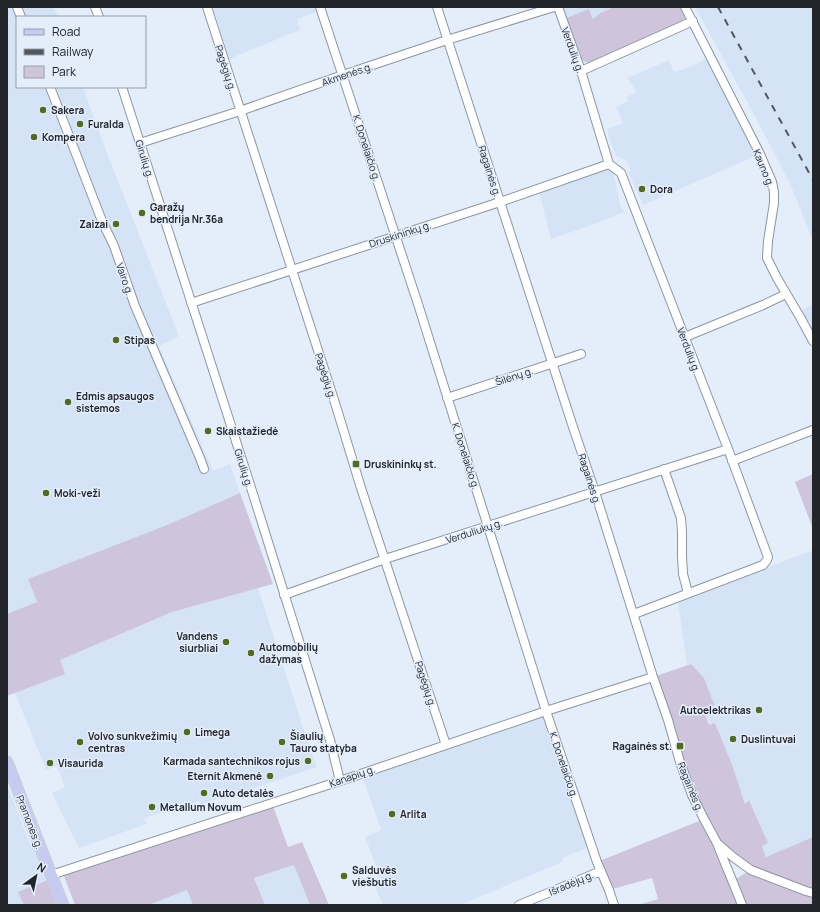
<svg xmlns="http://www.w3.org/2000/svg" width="820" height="912" viewBox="0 0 820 912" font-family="Manrope,sans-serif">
	<rect width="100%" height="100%" fill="#e4eefb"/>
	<!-- built -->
	<path fill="#d4e4f6" d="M7,7H54L58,17H17V87H83L107,153L179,336L159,346L213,471L230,464L240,493L167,525L28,579L37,602L7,614Z
		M213,7H316L318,11L297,19L300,30L229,59Z
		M563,7H614L600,13L593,19L589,9L566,18Z
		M695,7H813V241L791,186L757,120Z
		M710,57L760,154L643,205L628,172L631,171L626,160L617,157L609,139L607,129L623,123L616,107L628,101L626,97L637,92L627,78L669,60L674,72L692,66Z
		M609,164L613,172L617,188L620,204L624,212L595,224L551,239L538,188Z
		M813,304V333L801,311Z
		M813,550V837L766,857L762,846L768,843L749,800L745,804L733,767L715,723L709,725L703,709L715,705L691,664L687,665L678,603L737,579Z
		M258,588L309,746L317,767L240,793L239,791L202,804L199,801L147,817L144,819L147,824L79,848L52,793L65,787L57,766L46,770L15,693L65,674L59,660L172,612Z
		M546,711L592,846L562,858V862L460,905H383L375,887L378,871L365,837L381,830L365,784L360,774Z
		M7,784L29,841L38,854L48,880L19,892L24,905H7Z
		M294,865L310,905H265L254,878Z
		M187,890L193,905H149Z"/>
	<!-- green -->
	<path fill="#cec5dd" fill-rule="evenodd" d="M614,7H680L685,18L683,24L591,63L585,62L580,58L566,18L589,9L593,19L600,13Z
		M813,474V529L795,482Z
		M240,493L273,584L172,612L60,660L65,674L7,696V614L37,602L28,579L167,525Z
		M691,664L704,678L712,699L715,705L703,710L709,725L715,723L733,767L745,804L749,800L768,843L762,846L766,857L813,837V905H638L658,899L652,878L609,890L597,862L704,819L653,677ZM718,843L751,870L732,881Z
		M272,803L288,847L302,842L329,905H310L294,865L254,878L265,905H193L187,890L149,905H75L62,871Z
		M48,880L58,905H24L18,892Z"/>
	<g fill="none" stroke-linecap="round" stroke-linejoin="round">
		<defs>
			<path id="minor" d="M17,7L21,17
				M95,7L99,17
				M207,7L336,406L361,488L446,745
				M320,7L418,304L546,711L597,862L609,890L614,905
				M437,7L572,424L595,492L653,677L668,720L680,762L692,795L704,819L717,843L733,857L751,870L806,891L813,893
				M558,7L581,71L609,164L621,173L728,449L768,557L767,560L763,565L634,614
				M685,7L760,154L772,182L774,192V203L768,241L767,258L777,278L800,317L813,341
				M581,71L693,21
				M50,87L66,128L102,221L114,246L135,306L200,458L204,469
				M122,87L253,494L330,740L340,781
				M140,143L240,111L343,75L447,40L554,7
				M191,303L500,202L609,164
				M685,337L763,305L786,294
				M447,398L581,354
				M732,461L813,430
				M664,469L681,518L682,532V556L683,574L688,593
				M284,595L385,559L728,449
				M717,843C725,864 734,884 742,905
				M51,875L340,781L546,711L653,677
				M519,905L601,871"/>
			<path id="major" d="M7,762L63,905"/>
		</defs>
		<!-- minor casing -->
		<use href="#minor" stroke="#8c96a2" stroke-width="10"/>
		<!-- major casing -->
		<use href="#major" stroke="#cecfd0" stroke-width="13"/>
		<!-- minor -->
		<use href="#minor" stroke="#fff" stroke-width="8"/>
		<!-- major -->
		<use href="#major" stroke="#c6cbf1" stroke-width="11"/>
		<!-- rail -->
		<path stroke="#52575e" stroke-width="2" stroke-dasharray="7 7" stroke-linecap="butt" d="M718,7L813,180"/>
	</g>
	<!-- markers -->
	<g fill="#516c1f" stroke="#e4eefb" stroke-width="1.5">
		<circle cx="43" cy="110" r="4"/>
		<circle cx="80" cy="124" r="4"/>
		<circle cx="34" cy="137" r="4"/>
		<circle cx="642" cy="189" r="4"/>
		<circle cx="142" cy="213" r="4"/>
		<circle cx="116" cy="224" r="4"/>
		<circle cx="116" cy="340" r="4"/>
		<circle cx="68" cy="402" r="4"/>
		<circle cx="208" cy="431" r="4"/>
		<rect x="352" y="460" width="8" height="8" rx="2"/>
		<circle cx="46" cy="493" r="4"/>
		<circle cx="226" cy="642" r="4"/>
		<circle cx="251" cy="653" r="4"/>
		<circle cx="759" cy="710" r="4"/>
		<circle cx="187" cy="732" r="4"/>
		<circle cx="733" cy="739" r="4"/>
		<circle cx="80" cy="742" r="4"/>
		<circle cx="282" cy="742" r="4"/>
		<rect x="676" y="742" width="8" height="8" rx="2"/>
		<circle cx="308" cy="761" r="4"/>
		<circle cx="50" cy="763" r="4"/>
		<circle cx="270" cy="776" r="4"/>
		<circle cx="204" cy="793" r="4"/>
		<circle cx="152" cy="807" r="4"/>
		<circle cx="392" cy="814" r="4"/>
		<circle cx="344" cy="876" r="4"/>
	</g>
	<g text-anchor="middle" stroke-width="3" stroke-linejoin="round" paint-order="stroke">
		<!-- street labels -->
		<g font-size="10" fill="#22262b" stroke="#e4eefb">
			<text transform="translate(573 50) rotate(70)" y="4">Verdulių g.</text>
			<text transform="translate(226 68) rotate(72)" y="4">Pagėgių g.</text>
			<text transform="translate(347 74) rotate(-19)" y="4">Akmenės g.</text>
			<text transform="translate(367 148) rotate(72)" y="4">K. Donelaičio g.</text>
			<text transform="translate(145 159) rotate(72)" y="4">Girulių g.</text>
			<text transform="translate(764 168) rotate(67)" y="4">Kauno g.</text>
			<text transform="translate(490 171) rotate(72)" y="4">Ragainės g.</text>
			<text transform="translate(400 234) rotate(-18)" y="4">Druskininkų g.</text>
			<text transform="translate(125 279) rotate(71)" y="4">Vairo g.</text>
			<text transform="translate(689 350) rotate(69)" y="4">Verdulių g.</text>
			<text transform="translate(326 376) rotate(72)" y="4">Pagėgių g.</text>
			<text transform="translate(514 376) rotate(-18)" y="4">Šilėnų g.</text>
			<text transform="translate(466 456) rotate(72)" y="4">K. Donelaičio g.</text>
			<text transform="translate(244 468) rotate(72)" y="4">Girulių g.</text>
			<text transform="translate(590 479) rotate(72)" y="4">Ragainės g.</text>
			<text transform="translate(474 531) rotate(-18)" y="4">Verduliukų g.</text>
			<text transform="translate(426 684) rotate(72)" y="4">Pagėgių g.</text>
			<text transform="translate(564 765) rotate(71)" y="4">K. Donelaičio g.</text>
			<text transform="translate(352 776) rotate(-19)" y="4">Kanapių g.</text>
			<text transform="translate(691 787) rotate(68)" y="4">Ragainės g.</text>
			<text transform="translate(30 822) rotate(69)" y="4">Pramonės g.</text>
			<text transform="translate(571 883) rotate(-23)" y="4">Išradėjų g.</text>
		</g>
		<!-- poi labels -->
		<g font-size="10" font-weight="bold" fill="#22262b" stroke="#e4eefb" text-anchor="start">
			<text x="51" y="114">Sakera</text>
			<text x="88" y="128">Furalda</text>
			<text x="42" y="141">Kompera</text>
			<text x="650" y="193">Dora</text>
			<text x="150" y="211">Garažų<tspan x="150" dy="12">bendrija Nr.36a</tspan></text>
			<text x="108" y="228" text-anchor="end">Zaizai</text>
			<text x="124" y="344">Stipas</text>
			<text x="76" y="400">Edmis apsaugos<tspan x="76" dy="12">sistemos</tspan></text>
			<text x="216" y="435">Skaistažiedė</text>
			<text x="364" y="468">Druskininkų st.</text>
			<text x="54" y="497">Moki-veži</text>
			<text x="218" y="640" text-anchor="end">Vandens<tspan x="218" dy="12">siurbliai</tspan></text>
			<text x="259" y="651">Automobilių<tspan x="259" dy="12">dažymas</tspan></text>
			<text x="751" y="714" text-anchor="end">Autoelektrikas</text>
			<text x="195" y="736">Limega</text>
			<text x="88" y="740">Volvo sunkvežimių<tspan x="88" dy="12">centras</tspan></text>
			<text x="290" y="740">Šiaulių<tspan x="290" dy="12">Tauro statyba</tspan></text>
			<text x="741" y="743">Duslintuvai</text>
			<text x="672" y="750" text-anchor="end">Ragainės st.</text>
			<text x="300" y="765" text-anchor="end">Karmada santechnikos rojus</text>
			<text x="58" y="767">Visaurida</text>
			<text x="262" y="780" text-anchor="end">Eternit Akmenė</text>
			<text x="212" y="797">Auto detalės</text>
			<text x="160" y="811">Metallum Novum</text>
			<text x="400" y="818">Arlita</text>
			<text x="352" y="874">Salduvės<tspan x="352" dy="12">viešbutis</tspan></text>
		</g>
	</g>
	<!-- border -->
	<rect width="820" height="912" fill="none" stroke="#22262b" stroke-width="16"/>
	<!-- legend -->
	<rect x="16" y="16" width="130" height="72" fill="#e4eefb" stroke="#969ea8"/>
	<rect x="24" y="29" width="20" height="6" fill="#c6cbf1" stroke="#969ea8"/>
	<text x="52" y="36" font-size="12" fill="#22262b">Road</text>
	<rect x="24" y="49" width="20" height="6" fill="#52575e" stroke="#969ea8"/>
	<text x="52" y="56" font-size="12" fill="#22262b">Railway</text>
	<rect x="24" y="66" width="20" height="12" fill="#cec5dd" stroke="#969ea8"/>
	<text x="52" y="76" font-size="12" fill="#22262b">Park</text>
	<!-- north arrow -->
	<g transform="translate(36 876) rotate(33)" stroke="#e4eefb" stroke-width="3" paint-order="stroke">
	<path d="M0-3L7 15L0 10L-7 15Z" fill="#22262b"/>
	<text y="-6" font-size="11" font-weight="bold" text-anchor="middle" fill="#22262b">N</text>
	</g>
</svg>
